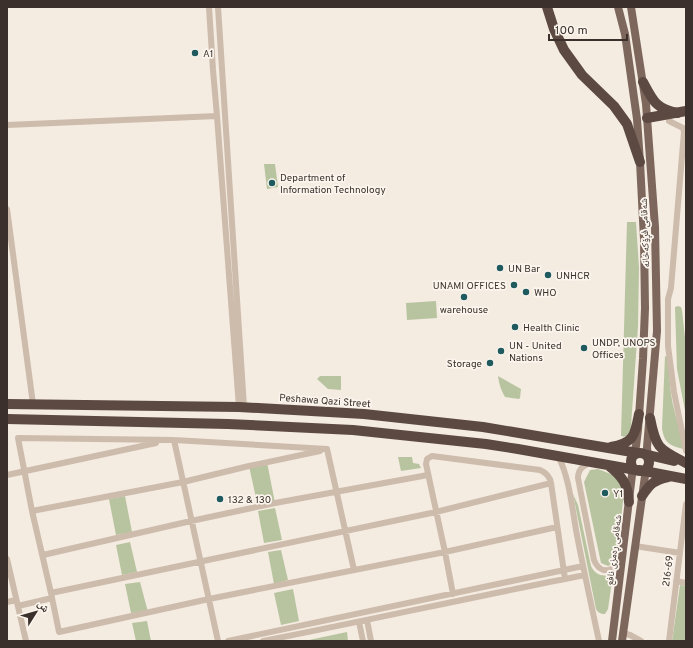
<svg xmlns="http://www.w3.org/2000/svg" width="693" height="648" viewBox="0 0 693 648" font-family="Overpass,'Noto Naskh Arabic',sans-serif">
	<rect width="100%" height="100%" fill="#f4ebe1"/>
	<!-- green -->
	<path fill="#b8c4a0" d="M275,164L278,187L267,189L264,164Z
		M627,222H636L639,268L638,326L631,426C630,432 628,438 621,436Z
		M436,301L437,318L407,320L406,303Z
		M678,306L681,307L682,310L686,347V416L677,369L675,307Z
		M665,356L669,358C669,373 670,394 674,409C677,422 682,434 684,449C670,446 664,443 662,428Z
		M320,376H341V390L328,389L317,379Z
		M498,376L521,389L520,398L519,399L505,397C501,390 499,384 498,376Z
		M398,457H412L413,463L419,464L421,468L401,471Z
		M267,462L275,503L258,507L249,466Z
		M598,469L618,477L624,493L616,562L608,566L601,563L584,482L590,470Z
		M573,494L578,505L591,566C596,576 603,577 613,574L608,609L605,614C601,614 598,613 596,609Z
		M125,496L132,532L116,535L109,499Z
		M275,508L282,540L264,543L258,511Z
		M130,542L137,572L122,575L116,545Z
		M281,550L288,580L274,584L268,552Z
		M140,582L148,612L131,613L125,584Z
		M680,585L686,586V641H672Z
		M293,589L299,621L281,625L274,593Z
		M147,621L151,641H136L132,623Z
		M347,632L348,641H309V640Z"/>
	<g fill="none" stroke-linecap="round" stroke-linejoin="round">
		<!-- minor -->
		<path stroke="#cdbbac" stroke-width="6" d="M209,7L213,70L217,116L239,407
			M218,7L244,407
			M669,121L683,128L684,132L671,288L668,299V346L674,392L686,451
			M7,125L217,116
			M7,209L33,404
			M174,440L218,641
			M327,449L174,440L18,438L32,511L51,593L59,632L209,599L445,552L557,527
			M327,449L354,570
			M558,456C569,476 572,507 576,530C583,567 591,604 599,641
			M591,462C583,466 578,469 578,478L594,560C600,575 615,573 620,558
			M7,475L156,443
			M32,511L183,482L249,466L320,451
			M635,546L680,553
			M43,555L191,521L275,503L428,475
			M7,559L26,641
			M676,581L686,583
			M51,593L436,512L551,483
			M453,594L445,552L426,464L427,459L432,456L540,470C547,473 550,477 551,483L565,579
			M7,602L16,600
			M18,606L52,598
			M367,620L371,641
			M359,622L363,641
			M623,633L630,635L641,641
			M228,641L583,566
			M263,641C370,620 477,596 585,575
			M669,641L686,504"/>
		<!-- major -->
		<path stroke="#7d675c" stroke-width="8" d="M618,7L625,34L637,119L640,162L644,239L645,308L643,359L638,430L636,446L633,456
			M631,7L646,104L655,227L657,331L647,447L648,459
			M612,641L632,475L631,462
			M622,641L645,476L648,465"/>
		<!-- highway -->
		<path stroke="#5c4a42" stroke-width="10" d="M547,7L554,29L564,50L582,75L614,106L627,124L640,162
			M643,82C653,101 656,109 678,113
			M647,118L686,111
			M7,404L239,407L364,414L483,427L638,453
			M650,418C656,449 659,449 686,463
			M7,419L228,424L353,430L486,444L518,449L636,470
			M611,447C634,443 635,435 639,414
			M631 462a9 9 0 1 1 18 0a9 9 0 1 1-18 0Z
			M644,454L674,461
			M608,465C622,476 628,484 629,502
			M639,470L686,479
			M642,496C650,484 654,480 668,477"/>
	</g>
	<!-- markers -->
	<g fill="#1f5a5e" stroke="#fbf5ee" stroke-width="1.5">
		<circle cx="195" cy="53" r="4"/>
		<circle cx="272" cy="183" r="4"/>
		<circle cx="500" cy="268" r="4"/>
		<circle cx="548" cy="275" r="4"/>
		<circle cx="514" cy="285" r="4"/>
		<circle cx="526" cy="292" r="4"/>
		<circle cx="464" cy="297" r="4"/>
		<circle cx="515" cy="327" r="4"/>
		<circle cx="584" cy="348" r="4"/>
		<circle cx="501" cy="351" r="4"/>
		<circle cx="490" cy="363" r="4"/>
		<circle cx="605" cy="493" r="4"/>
		<circle cx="220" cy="499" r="4"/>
	</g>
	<g text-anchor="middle" stroke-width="3.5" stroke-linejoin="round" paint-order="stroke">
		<!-- poi labels -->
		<g font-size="10" fill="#3b302b" stroke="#fbf5ee" text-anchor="start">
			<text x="203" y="57">A1</text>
			<text x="280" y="181">Department of<tspan x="280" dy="12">Information Technology</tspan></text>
			<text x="508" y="272">UN Bar</text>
			<text x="556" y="279">UNHCR</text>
			<text x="506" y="289" text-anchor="end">UNAMI OFFICES</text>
			<text x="534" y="296">WHO</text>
			<text x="464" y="313" text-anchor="middle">warehouse</text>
			<text x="523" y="331">Health Clinic</text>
			<text x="592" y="346">UNDP, UNOPS<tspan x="592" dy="12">Offices</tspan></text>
			<text x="509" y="349">UN - United<tspan x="509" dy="12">Nations</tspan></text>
			<text x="482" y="367" text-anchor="end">Storage</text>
			<text x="613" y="497">Y1</text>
			<text x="228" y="503">132 &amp; 130</text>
		</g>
		<!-- street labels -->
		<g font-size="10" fill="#3b302b" stroke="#fbf5ee">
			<text transform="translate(644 233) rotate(-92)" y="4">شەقامی فڕۆکەخانە</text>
			<text transform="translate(325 400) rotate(4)" y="4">Peshawa Qazi Street</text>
			<text transform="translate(613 550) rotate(-83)" y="4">شەقامی ڕەمزی نافع</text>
			<text transform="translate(667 571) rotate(-83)" y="4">216-69</text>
		</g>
	</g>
	<!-- border -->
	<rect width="693" height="648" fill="none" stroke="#3b302b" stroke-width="16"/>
	<!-- north arrow -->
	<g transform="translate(36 612) rotate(53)" stroke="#fbf5ee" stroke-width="3" paint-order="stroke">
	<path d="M0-3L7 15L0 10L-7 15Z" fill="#3b302b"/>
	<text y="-6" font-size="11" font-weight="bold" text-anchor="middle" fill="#3b302b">ش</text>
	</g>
	<!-- scale -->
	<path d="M549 34v6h78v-6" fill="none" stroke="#3b302b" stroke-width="2"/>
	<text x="555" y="34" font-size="12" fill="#3b302b" stroke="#fbf5ee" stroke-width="3" paint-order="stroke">100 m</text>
</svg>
